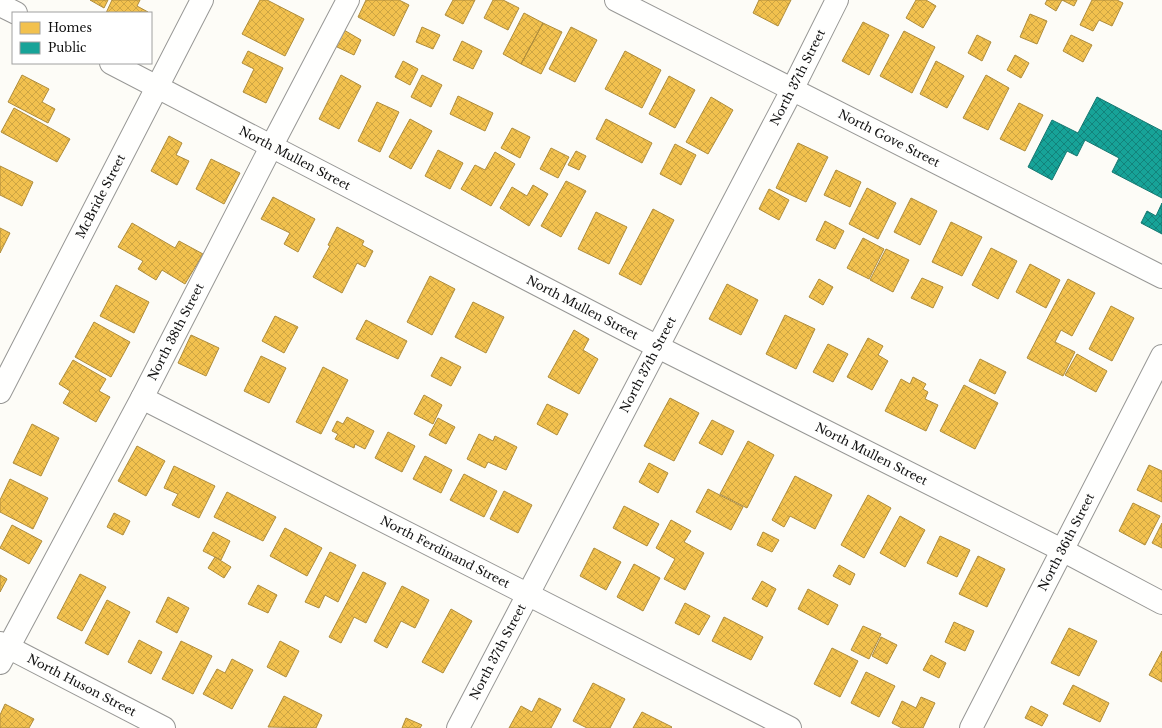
<svg xmlns="http://www.w3.org/2000/svg" width="1162" height="728" viewBox="0 0 1162 728" font-family="'Libre Baskerville',serif">
	<defs>
		<pattern id="homes-cross-hatch" width="8" height="8" patternUnits="userSpaceOnUse"><rect width="8" height="8" fill="#f2c14e"/><path d="M0 0l8 8M0 8l8-8" fill="none" stroke="#cea543"/></pattern>
		<pattern id="public-cross-hatch" width="8" height="8" patternUnits="userSpaceOnUse"><rect width="8" height="8" fill="#17a398"/><path d="M0 0l8 8M0 8l8-8" fill="none" stroke="#13837b"/></pattern>
	</defs>
	<rect width="100%" height="100%" fill="#fdfcf7"/>
	<!-- homes -->
	<path fill="url(#homes-cross-hatch)" stroke="#ae8c3c" d="M90,0H108L104,8Z
		M112,0H140L137,6L148,12L106,13Z
		M260,0H267L304,19L285,56L242,34Z
		M366,0H399L409,5L394,36L358,17Z
		M453,0H475L463,24L445,15Z
		M493,0H503L519,8L508,30L484,18Z
		M759,0H791L778,26L753,13Z
		M916,0H926L936,6L923,28L906,18Z
		M1047,0H1062L1056,11L1045,4Z
		M1062,0H1077L1074,6Z
		M1092,0H1117L1123,3L1112,26L1099,20L1093,31L1080,25Z
		M524,13L543,23L521,64L503,54Z
		M1030,14L1047,21L1037,44L1020,37Z
		M863,22L889,35L869,75L842,61Z
		M543,23L562,32L541,74L521,64Z
		M422,27L440,35L433,49L416,42Z
		M571,27L597,40L575,82L549,69Z
		M344,30L361,40L354,55L335,46Z
		M904,31L935,47L912,93L880,76Z
		M977,35L991,42L982,61L968,53Z
		M1071,35L1092,45L1083,62L1063,51Z
		M462,41L482,51L473,69L453,60Z
		M248,51L283,68L266,103L243,92L254,69L242,63Z
		M625,51L661,70L642,108L605,89Z
		M1015,55L1029,63L1021,78L1007,70Z
		M403,61L418,69L410,85L395,77Z
		M936,61L964,76L947,108L920,94Z
		M22,75L49,89L42,102L55,109L48,123L8,102Z
		M341,75L361,86L339,129L319,119Z
		M422,75L442,85L431,107L411,97Z
		M986,75L1009,88L988,130L963,118Z
		M669,76L695,90L675,128L649,114Z
		M458,96L493,113L485,131L450,114Z
		M711,97L733,110L708,154L686,142Z
		M377,102L399,112L380,152L358,141Z
		M1019,103L1043,115L1025,151L1000,139Z
		M14,108L70,139L57,162L1,132Z
		M410,119L432,131L411,169L389,157Z
		M606,119L652,143L642,163L596,139Z
		M512,128L530,137L520,158L501,148Z
		M169,136L182,143L176,155L189,161L177,185L151,171Z
		M798,143L828,157L806,202L776,188Z
		M675,144L696,155L681,185L660,174Z
		M551,148L569,157L558,178L540,169Z
		M438,150L463,163L450,189L425,176Z
		M576,151L586,156L579,170L568,165Z
		M495,152L515,164L491,206L461,189L475,165L485,170Z
		M211,159L240,173L224,204L196,189Z
		M0,166L33,182L22,206L0,195Z
		M836,170L861,182L850,207L824,195Z
		M566,181L586,191L561,237L541,226Z
		M533,185L548,194L529,226L500,208L512,187L527,196Z
		M867,188L896,203L878,239L849,224Z
		M769,189L789,200L779,220L759,209Z
		M273,197L315,219L298,252L284,244L290,233L261,219Z
		M911,198L937,211L920,245L894,232Z
		M653,209L674,220L641,285L619,274Z
		M596,212L627,227L609,264L578,249Z
		M825,221L844,231L835,249L816,240Z
		M951,222L982,237L962,276L932,262Z
		M132,223L175,248L179,241L203,254L185,284L162,270L156,280L138,269L143,261L118,247Z
		M337,227L364,241L362,245L373,251L365,267L357,263L342,293L313,277L330,246L328,245Z
		M0,228L10,233L0,253Z
		M863,238L884,249L869,279L847,268Z
		M991,248L1017,261L998,299L972,285Z
		M886,249L909,260L893,292L870,280Z
		M1030,264L1060,280L1046,308L1016,292Z
		M430,276L455,289L432,335L407,322Z
		M922,278L943,287L933,308L911,298Z
		M819,279L833,287L823,305L809,297Z
		M1068,279L1095,293L1072,336L1061,330L1055,342L1075,352L1063,376L1027,358Z
		M727,284L758,300L741,335L709,319Z
		M116,285L149,302L134,333L100,316Z
		M473,302L504,317L486,353L455,337Z
		M1111,306L1134,318L1112,361L1089,349Z
		M785,315L815,329L796,369L766,354Z
		M275,316L298,327L284,353L262,341Z
		M366,320L407,341L398,359L356,339Z
		M94,322L130,342L111,377L75,357Z
		M574,330L589,339L583,350L598,359L579,394L548,377Z
		M191,335L219,348L206,376L178,363Z
		M868,338L883,346L878,355L888,361L872,390L847,377Z
		M828,344L848,354L833,382L813,372Z
		M1077,354L1107,371L1096,392L1065,375Z
		M261,356L286,368L269,403L244,391Z
		M441,357L461,367L451,386L431,376Z
		M980,359L1006,372L995,394L969,381Z
		M73,360L106,379L99,391L110,397L96,422L63,403L70,391L59,384Z
		M323,367L348,380L321,434L296,422Z
		M913,377L926,384L923,389L928,392L925,399L938,405L926,431L885,411L901,379L910,384Z
		M964,385L998,403L975,449L940,431Z
		M424,395L442,405L433,424L414,414Z
		M670,398L699,413L674,461L644,446Z
		M547,404L568,414L557,435L537,424Z
		M347,417L374,431L365,449L355,444L354,448L335,439L338,434L332,431L337,421L343,424Z
		M438,418L455,427L446,444L429,435Z
		M712,420L734,431L722,455L699,443Z
		M32,424L59,438L41,476L13,463Z
		M388,432L415,446L402,472L375,458Z
		M479,434L493,441L495,436L517,447L506,470L488,462L485,468L467,459Z
		M748,441L774,455L747,508L720,494Z
		M137,446L165,461L146,496L118,481Z
		M425,456L452,470L441,493L413,479Z
		M649,463L668,473L658,493L639,482Z
		M1149,465L1162,471V502L1137,490Z
		M174,466L215,486L199,518L172,505L178,494L164,488Z
		M464,474L497,491L484,517L450,500Z
		M795,476L832,495L815,529L790,516L784,527L772,520Z
		M10,479L48,498L33,529L0,512V500Z
		M708,489L743,507L731,530L696,512Z
		M504,491L532,505L518,533L490,519Z
		M227,492L276,517L263,541L214,517Z
		M868,495L891,508L864,558L841,545Z
		M1133,503L1160,516L1145,545L1119,531Z
		M624,506L659,524L647,546L613,528Z
		M114,513L130,521L123,535L107,527Z
		M900,516L925,530L905,567L880,553Z
		M671,520L691,531L684,542L704,553L685,590L664,579L675,559L656,548Z
		M1162,523V548L1152,543Z
		M12,525L42,541L29,564L0,548Z
		M285,528L322,548L307,576L270,556Z
		M213,532L230,541L221,560L203,551Z
		M763,532L779,540L772,552L757,545Z
		M940,536L970,550L957,577L927,563Z
		M594,548L621,562L606,590L580,576Z
		M330,552L356,565L338,602L325,595L319,608L305,602Z
		M978,556L1005,569L987,607L959,594Z
		M215,557L231,567L224,578L208,568Z
		M634,564L660,578L643,611L617,597Z
		M839,565L855,574L850,585L833,576Z
		M363,572L386,583L366,623L354,617L341,643L329,637Z
		M80,574L106,587L82,631L57,618Z
		M0,575L7,579L0,592Z
		M762,581L776,589L767,607L752,599Z
		M258,585L277,595L268,613L248,604Z
		M402,586L429,600L415,628L401,621L387,648L374,641Z
		M808,589L838,605L828,625L798,609Z
		M168,597L189,608L177,633L156,622Z
		M107,600L130,612L108,655L85,643Z
		M685,603L710,616L699,635L675,623Z
		M451,609L472,621L443,673L422,662Z
		M724,617L763,637L751,660L712,641Z
		M954,622L974,631L965,651L945,642Z
		M863,626L881,634L869,659L851,650Z
		M1069,628L1097,641L1079,676L1051,663Z
		M881,637L897,645L887,664L872,656Z
		M139,640L162,652L151,674L128,662Z
		M181,641L212,656L193,694L162,679Z
		M280,641L299,651L286,677L267,667Z
		M832,648L858,661L840,697L814,684Z
		M1162,651V682L1149,675Z
		M931,655L946,663L939,678L923,670Z
		M232,659L253,670L232,709L203,694L217,669L225,673Z
		M866,672L895,686L879,717L851,703Z
		M593,683L625,699L610,728H587L573,721Z
		M1073,685L1109,703L1100,722L1063,704Z
		M284,696L322,715L316,728L268,727Z
		M921,697L935,703L923,728H902L892,723L902,701L916,708Z
		M539,698L561,709L551,728H509L521,706L532,712Z
		M5,704L34,719L29,728H0V715Z
		M1031,706L1048,715L1042,726L1025,718Z
		M642,712L672,727L671,728H633Z
		M406,718L422,725L420,728H402Z"/>
	<!-- public -->
	<path fill="url(#public-cross-hatch)" stroke="#157770" d="M1097,97L1162,131V198L1112,172L1119,158L1085,140L1077,156L1067,151L1052,180L1028,167L1052,120L1078,133Z
		M1162,203V234L1141,223L1147,211L1156,216Z"/>
	<g fill="none" stroke-linecap="round" stroke-linejoin="round">
		<defs>
			<g id="minor">
				<path id="s1" d="M616,0L1162,277"/>
				<path d="M0,5L16,13"/>
				<path id="s2" d="M111,63L658,347L1062,550L1162,603"/>
				<path id="s3" d="M0,392L202,0"/>
				<path id="s4" d="M142,398L790,728"/>
				<path id="s5" d="M0,643L164,728"/>
				<path id="s6" d="M0,663L142,398L271,147L348,0"/>
				<path id="s7" d="M971,728L1162,356"/>
			</g>
			<g id="tertiary">
				<path id="s8" d="M458,728L792,90L837,0"/>
			</g>
		</defs>
		<!-- minor casing -->
		<use href="#minor" stroke="#979795" stroke-width="24"/>
		<!-- tertiary casing -->
		<use href="#tertiary" stroke="#979795" stroke-width="24"/>
		<!-- minor -->
		<use href="#minor" stroke="#fffffe" stroke-width="22"/>
		<!-- tertiary -->
		<use href="#tertiary" stroke="#fffffe" stroke-width="22"/>
	</g>
	<g text-anchor="middle" stroke-width="4" stroke-linejoin="round" paint-order="stroke">
		<!-- street labels -->
		<g font-size="12" fill="#111" stroke="#fff">
			<text dy="4" stroke="none"><textPath href="#s8" startOffset="734">North 37th Street</textPath></text>
			<text dy="4" stroke="none"><textPath href="#s1" startOffset="306">North Gove Street</textPath></text>
			<text dy="4" stroke="none"><textPath href="#s2" startOffset="207">North Mullen Street</textPath></text>
			<text dy="4" stroke="none"><textPath href="#s3" startOffset="220">McBride Street</textPath></text>
			<text dy="4" stroke="none"><textPath href="#s2" startOffset="531">North Mullen Street</textPath></text>
			<text dy="4" stroke="none"><textPath href="#s6" startOffset="375">North 38th Street</textPath></text>
			<text dy="4" stroke="none"><textPath href="#s8" startOffset="410">North 37th Street</textPath></text>
			<text dy="4" stroke="none"><textPath href="#s2" startOffset="855">North Mullen Street</textPath></text>
			<text dy="4" stroke="none"><textPath href="#s7" startOffset="209">North 36th Street</textPath></text>
			<text dy="4" stroke="none"><textPath href="#s4" startOffset="340">North Ferdinand Street</textPath></text>
			<text dy="4" stroke="none"><textPath href="#s8" startOffset="86">North 37th Street</textPath></text>
			<text dy="4" stroke="none"><textPath href="#s5" startOffset="92">North Huson Street</textPath></text>
		</g>
	</g>
	<!-- legend -->
	<rect x="12" y="12" width="140" height="52" fill="#ffffff" stroke="#a0a0a0"/>
	<rect x="20" y="22" width="20" height="12" fill="#f2c14e" stroke="#a0a0a0"/>
	<text x="48" y="32" font-size="12" fill="#111111">Homes</text>
	<rect x="20" y="42" width="20" height="12" fill="#17a398" stroke="#a0a0a0"/>
	<text x="48" y="52" font-size="12" fill="#111111">Public</text>
</svg>
